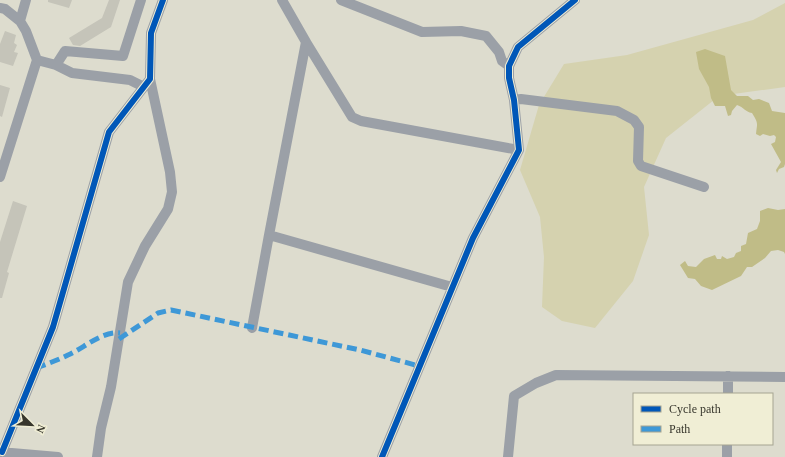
<svg xmlns="http://www.w3.org/2000/svg" width="785" height="457" viewBox="0 0 785 457" font-family="'Times New Roman',serif">
	<rect width="100%" height="100%" fill="#dddcce"/>
	<!-- green -->
	<path fill="#d5d2af" d="M785,3V87L719,96L666,138L644,187L649,235L633,281L595,328L562,321L542,307L544,257L540,217L520,170L539,105L564,64L627,55L753,20Z"/>
	<!-- water -->
	<path fill="#c0bc87" d="M705,49L725,56L731,90L737,96H748L753,100L759,99L769,103L772,111L785,113V164L784,167L779,169L777,173L776,170L781,162L771,144L775,142L776,137L774,135L770,136L763,134L760,136L756,134C757,123 759,124 752,113C745,112 744,107 737,105L732,111L731,115L728,116L725,106H715L711,98L709,87L699,69L696,52Z
		M768,208L778,210L785,209V254L784,252L778,250L771,251L765,258L752,267H747L741,276L712,290L701,286L695,279L688,278L680,265L685,261L688,266L696,267L704,259L715,255L717,259H721L722,256L727,259L734,257L736,253L741,251V246L746,244L748,233L757,229L760,221V211Z"/>
	<!-- building -->
	<path fill="#c5c4b9" d="M48,0H72L69,8L48,2Z
		M109,0H120L111,27L80,46L73,45L69,38L102,18Z
		M5,31L16,35L14,43L17,45L14,52L18,53L13,66L0,62V44Z
		M0,85L10,88L2,117L0,116Z
		M13,201L27,206L7,272L9,273L2,298H0V242Z"/>
	<g fill="none" stroke-linecap="round" stroke-linejoin="round">
		<!-- minor -->
		<path stroke="#9ba0a7" stroke-width="10" d="M282,0L306,42L269,235L452,287
			M341,0L422,32L461,31L486,36L499,52L502,61L509,66
			M0,8L5,9L20,21L26,31L37,60L0,177
			M20,21L26,0
			M306,42L352,117L361,121L519,150
			M37,60L56,65L72,73L130,80L144,87
			M56,65L65,51L123,56L141,0
			M514,100L521,99L617,111L634,120L639,127L638,161L641,166L704,187
			M252,328L269,235
			M728,394V376
			M0,452L58,457
			M2,452L53,327L109,132L150,79L151,33L163,0
			M97,457L101,428L111,387L128,282L145,246L168,209L172,192L170,172L150,79
			M382,457L473,238L519,150L514,100L509,78V66L518,47L575,0
			M508,457L514,396L536,383L556,375L785,377
			M727,457V444"/>
		<!-- quiet -->
		<path stroke="#3e98d7" stroke-width="5" stroke-dasharray="10 5" stroke-linecap="butt" d="M119,339L158,313L171,310L360,350L419,366
			M36,368C47,364 58,360 68,355C84,348 102,331 120,333"/>
		<defs>
			<path id="cycleway" d="M2,452L53,327L109,132L150,79L151,33L163,0
				M382,457L473,238L519,150L514,100L509,78V66L518,47L575,0"/>
		</defs>
		<!-- cycleway casing -->
		<use href="#cycleway" stroke="#f0eed5" stroke-width="8"/>
		<!-- cycleway -->
		<use href="#cycleway" stroke="#0057b8" stroke-width="6"/>
	</g>
	<!-- legend -->
	<rect x="633" y="393" width="140" height="52" fill="#f0eed5" stroke="#a6a491"/>
	<rect x="641" y="406" width="20" height="6" fill="#0057b8" stroke="#a6a491"/>
	<text x="669" y="413" font-size="12" fill="#37362c">Cycle path</text>
	<rect x="641" y="426" width="20" height="6" fill="#3e98d7" stroke="#a6a491"/>
	<text x="669" y="433" font-size="12" fill="#37362c">Path</text>
	<!-- north arrow -->
	<g transform="translate(32 425) rotate(114)" stroke="#f0eed5" stroke-width="3" paint-order="stroke">
	<path d="M0-3L7 15L0 10L-7 15Z" fill="#37362c"/>
	<text y="-6" font-size="11" font-weight="bold" text-anchor="middle" fill="#37362c">N</text>
	</g>
</svg>
